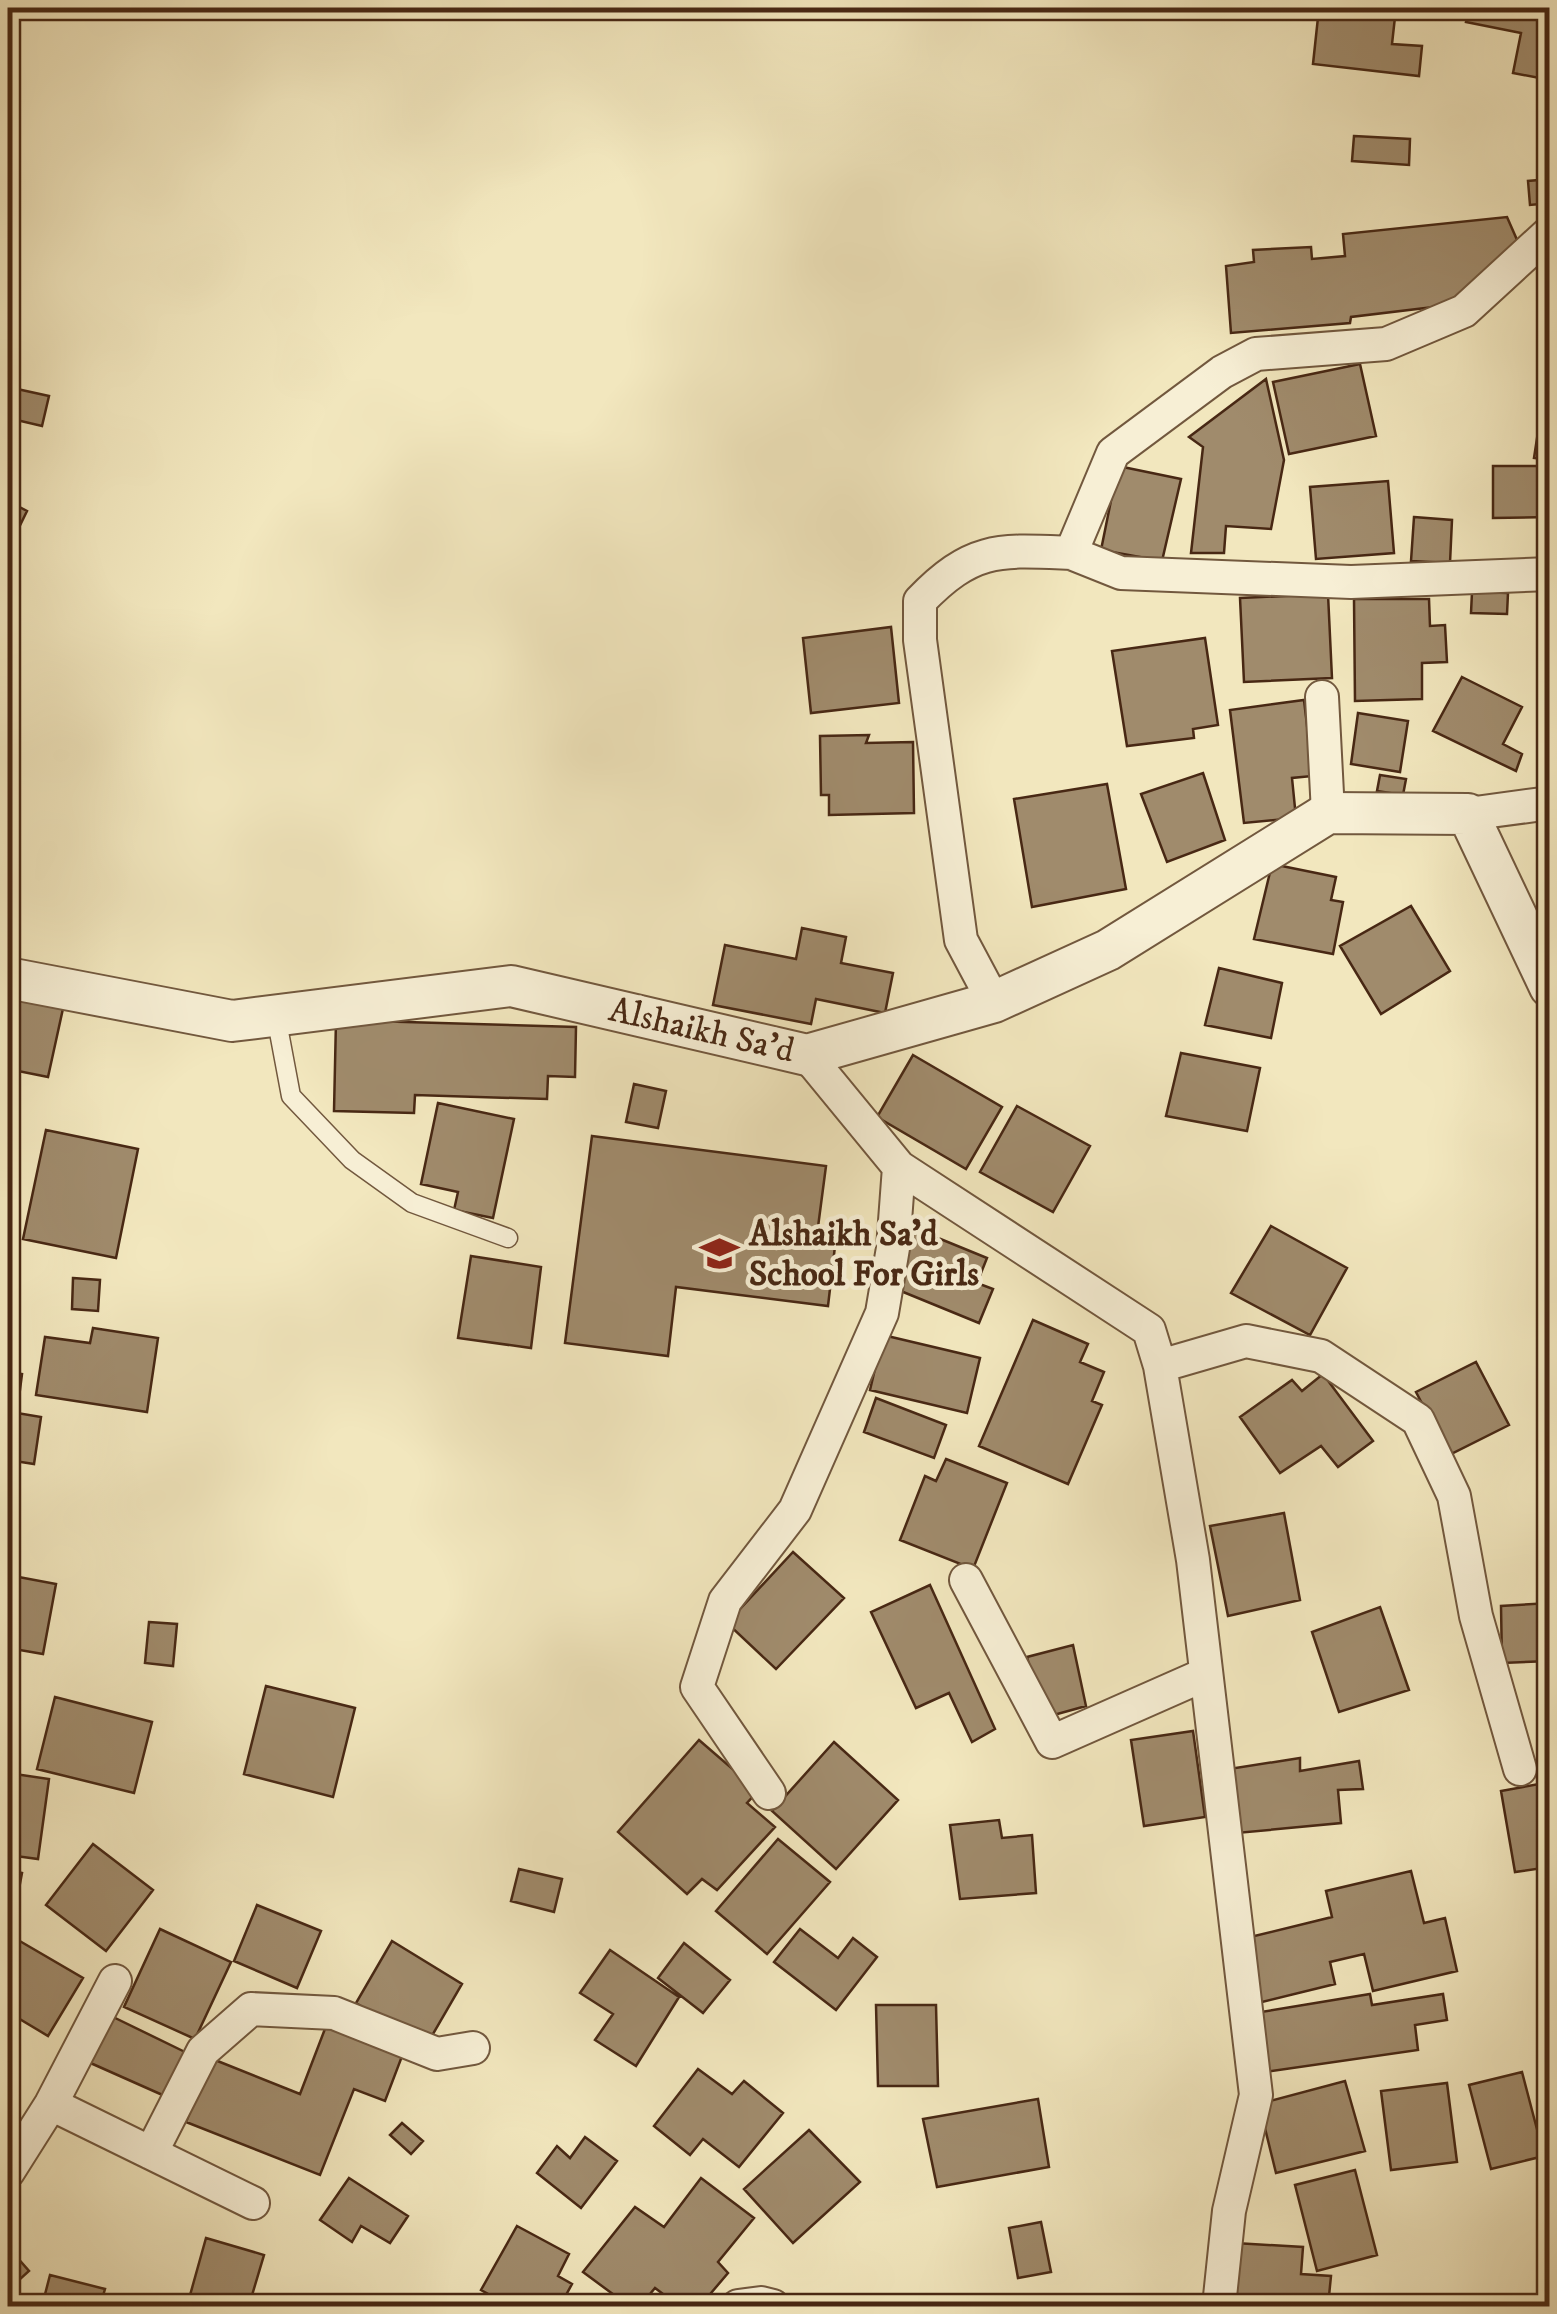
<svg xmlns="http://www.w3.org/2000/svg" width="1557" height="2314" viewBox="0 0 1557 2314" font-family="'IM FELL DW Pica',serif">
	<rect width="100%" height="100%" fill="#f2e7be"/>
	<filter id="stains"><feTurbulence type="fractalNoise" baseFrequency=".002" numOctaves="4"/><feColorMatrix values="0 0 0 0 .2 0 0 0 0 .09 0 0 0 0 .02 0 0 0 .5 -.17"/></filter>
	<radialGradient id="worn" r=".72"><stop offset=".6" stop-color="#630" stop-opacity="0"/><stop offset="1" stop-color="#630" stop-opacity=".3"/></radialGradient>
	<!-- building -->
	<path fill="#a08b6c" stroke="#482814" stroke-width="2.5" d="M1319,8H1396L1392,44L1422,46L1419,76L1313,64Z
		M1469,8H1550V80L1513,73L1521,33L1466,22Z
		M1354,136L1410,139L1409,165L1352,161Z
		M1550,179V203L1530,205L1528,181Z
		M8,206L17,208L8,246Z
		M1507,217L1521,249L1477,287L1442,306L1351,317L1350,323L1231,333L1226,266L1254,262L1253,250L1311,247L1312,259L1345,256L1343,234Z
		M1360,364L1376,436L1289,454L1273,382Z
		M1266,379L1284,460L1271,529L1226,526L1224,553H1191L1203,447L1189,437Z
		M1545,386L1550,387V460L1534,458Z
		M8,387L49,396L42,426L8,418Z
		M1118,466L1181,479L1162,561L1101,550Z
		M1493,466H1548L1549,517L1493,518Z
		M1388,481L1394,553L1316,559L1310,487Z
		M8,501L27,511L8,550Z
		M1414,517L1452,520L1450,563L1411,561Z
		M1540,521H1550V545L1541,546Z
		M1472,592L1508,593L1507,614L1471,613Z
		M1328,594L1332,678L1244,682L1240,598Z
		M1354,599H1429L1430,626L1445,625L1447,662L1422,663V699L1355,701Z
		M8,620L17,623L8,652Z
		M891,627L899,703L811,713L803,638Z
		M1205,638L1218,725L1193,729L1194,738L1127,746L1112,651Z
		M1462,677L1522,707L1503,744L1522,754L1516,771L1433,731Z
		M1304,700L1313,776L1292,778L1296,818L1244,823L1230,710Z
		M1358,713L1408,721L1400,772L1351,764Z
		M869,735L866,743L913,742L914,813L829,815V795H821L820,736Z
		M1203,773L1225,840L1167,862L1141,794Z
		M1380,775L1406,779L1403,795L1377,791Z
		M1107,784L1126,889L1032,907L1014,799Z
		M1272,864L1336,877L1331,900L1343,902L1333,954L1254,939Z
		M1411,906L1450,971L1381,1014L1340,946Z
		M802,928L846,937L841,963L893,973L885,1013L816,999L811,1024L713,1005L725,945L796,959Z
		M1219,968L1282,983L1271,1038L1205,1025Z
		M8,992L64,1004L48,1077L8,1069Z
		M336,1020L576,1027L575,1077L548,1076L547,1099L415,1095L414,1113L334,1111Z
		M1181,1053L1260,1068L1247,1131L1166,1116Z
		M913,1055L1002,1107L966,1169L877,1117Z
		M634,1084L666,1091L658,1128L626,1122Z
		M438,1103L514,1119L493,1218L454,1210L458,1192L421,1184Z
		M1017,1106L1090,1146L1053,1212L980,1172Z
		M46,1130L138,1149L116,1258L23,1239Z
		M592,1136L826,1166L818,1227L837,1229L828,1306L676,1287L668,1356L565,1343Z
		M1271,1226L1347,1268L1310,1335L1231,1293Z
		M916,1229L987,1258L977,1283L993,1289L979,1323L891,1287Z
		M471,1256L541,1267L531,1348L458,1338Z
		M73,1278L100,1280L98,1311L72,1309Z
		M1033,1320L1088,1344L1080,1362L1104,1372L1092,1401L1102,1405L1068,1484L979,1446Z
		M93,1328L158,1338L147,1412L36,1395L45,1337L90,1343Z
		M883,1335L980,1358L967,1413L870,1390Z
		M1476,1362L1509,1425L1449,1455L1416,1392Z
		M8,1372L22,1374L17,1413L41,1417L34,1464L8,1460Z
		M1323,1374L1373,1441L1338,1467L1321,1446L1280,1473L1240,1417L1292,1380L1302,1391Z
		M876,1398L946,1425L934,1458L864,1432Z
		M946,1459L1007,1483L973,1569L900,1540L925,1476L936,1481Z
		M1550,1473V1543L1549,1544L1538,1475Z
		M1284,1513L1300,1600L1228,1616L1210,1526Z
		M793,1552L844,1598L776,1669L727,1623Z
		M8,1575L56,1584L43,1654L8,1648Z
		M930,1585L995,1729L972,1742L949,1693L916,1708L871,1612Z
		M1550,1603V1661L1502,1663L1501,1606Z
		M1380,1607L1409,1690L1339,1712L1312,1632Z
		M149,1622L177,1624L173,1666L145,1663Z
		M1073,1645L1086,1706L1043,1718L1027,1657Z
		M266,1686L355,1708L333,1797L244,1774Z
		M55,1697L152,1722L134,1793L37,1769Z
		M1193,1731L1205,1817L1144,1826L1131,1740Z
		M699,1740L758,1791L747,1803L775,1827L717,1890L702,1879L687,1894L618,1832Z
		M834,1742L898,1800L836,1869L772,1811Z
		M1300,1758V1771L1359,1761L1363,1789L1338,1790L1341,1823L1237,1833L1229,1769Z
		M8,1773L49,1779L38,1859L8,1855Z
		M1550,1782V1867L1515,1872L1501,1791Z
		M999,1820L1002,1838L1032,1835L1036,1893L960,1899L950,1825Z
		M778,1839L830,1882L767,1954L716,1911Z
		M93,1844L153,1890L106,1951L46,1905Z
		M519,1869L562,1879L554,1912L511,1901Z
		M8,1870L22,1873L16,1905L8,1903Z
		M1411,1871L1424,1923L1445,1918L1457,1971L1373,1991L1364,1954L1330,1962L1335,1984L1254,2004L1238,1940L1332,1917L1326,1891Z
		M257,1905L321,1931L297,1988L234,1961Z
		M160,1929L231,1962L195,2039L124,2007Z
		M800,1929L838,1958L853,1938L877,1957L836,2010L774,1962Z
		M18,1940L83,1978L48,2036L8,2012V1958Z
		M392,1941L462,1984L426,2046L356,2003Z
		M684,1943L730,1980L703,2013L658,1978Z
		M610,1950L679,1997L636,2066L595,2040L613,2014L580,1993Z
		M1370,1994L1372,2005L1443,1994L1447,2020L1415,2025L1418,2050L1258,2073L1249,2014Z
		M876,2005H936L938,2086H878Z
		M107,2014L187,2053L167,2097L86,2061Z
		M328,2021L404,2051L385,2101L354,2089L320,2175L186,2122L210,2058L300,2094Z
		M698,2069L732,2094L744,2081L783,2113L739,2167L703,2139L690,2155L654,2126Z
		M1522,2072L1544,2156L1491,2169L1469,2085Z
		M1345,2081L1365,2151L1276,2173L1259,2104Z
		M1447,2083L1457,2162L1391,2170L1381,2091Z
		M1038,2099L1049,2167L937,2187L923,2119Z
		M402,2123L423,2141L411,2154L390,2135Z
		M809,2130L860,2182L793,2243L744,2189Z
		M585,2137L617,2161L581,2208L537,2173L557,2146L570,2158Z
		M1355,2170L1377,2255L1317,2271L1295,2185Z
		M349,2178L408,2216L390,2243L361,2226L352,2242L320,2220Z
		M701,2178L754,2218L718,2262L728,2273L700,2306H679L655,2288L640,2306H629L583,2272L635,2207L664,2227Z
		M1041,2222L1051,2272L1018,2278L1009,2228Z
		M517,2226L569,2254L558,2276L572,2284L560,2306H510L481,2290Z
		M206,2238L264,2255L250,2302L231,2297L228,2306L206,2301L204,2306H187Z
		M1235,2243L1303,2247L1301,2274L1331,2276L1328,2306H1232Z
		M8,2247L29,2271L8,2290Z
		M50,2275L105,2289L100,2306H42Z"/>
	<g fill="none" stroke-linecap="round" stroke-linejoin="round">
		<defs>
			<path id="service" d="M276,1016L291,1096L352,1160L412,1203L508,1238"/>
			<path id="minor" d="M1071,553L1121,573L1351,582L1550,574
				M1322,697L1328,813
				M1468,814L1550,803
				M994,1002L961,940L920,640V601C973,546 1000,550 1071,553L1113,453L1222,372L1256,354L1386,344L1464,311L1550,232
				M807,1055L899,1167L1149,1330L1160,1366L1193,1560L1256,2095L1229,2211L1219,2306
				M1160,1366L1246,1341L1321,1356L1418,1420L1454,1496L1476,1616L1520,1769
				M966,1580L1052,1742L1206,1674
				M769,1793L697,1687L725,1601L795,1510L882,1313L893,1248L899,1167
				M51,2104L253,2203
				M151,2153L203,2051L251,2009L334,2013L437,2054L473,2048
				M8,2172L51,2104L115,1981
				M738,2306L761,2303L773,2306"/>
			<path id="tertiary" d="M8,978L232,1021L511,986L807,1055L994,1002L1108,950L1328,813L1468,814L1550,987"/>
		</defs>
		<!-- service casing -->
		<use href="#service" stroke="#72583e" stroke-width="21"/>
		<!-- minor casing -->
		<use href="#minor" stroke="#72583e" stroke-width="36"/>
		<!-- tertiary casing -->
		<use href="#tertiary" stroke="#72583e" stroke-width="44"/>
		<!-- service -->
		<use href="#service" stroke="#f7efd5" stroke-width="18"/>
		<!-- minor -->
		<use href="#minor" stroke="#f7efd5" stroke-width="32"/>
		<!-- tertiary -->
		<use href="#tertiary" stroke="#f7efd5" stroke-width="40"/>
	</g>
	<!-- icons -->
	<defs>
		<symbol id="school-bare" viewBox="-9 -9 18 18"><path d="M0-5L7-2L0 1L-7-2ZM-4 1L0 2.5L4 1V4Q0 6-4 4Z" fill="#8f2418" stroke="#f7efd5" stroke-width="2.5" paint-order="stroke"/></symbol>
	</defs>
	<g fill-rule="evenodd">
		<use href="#school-bare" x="692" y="1226" width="55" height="55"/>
	</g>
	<g text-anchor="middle" stroke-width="9" stroke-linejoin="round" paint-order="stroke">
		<!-- street labels -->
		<g font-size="35" fill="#482814" stroke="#f7efd5">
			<text transform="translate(702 1029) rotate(13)" y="12">Alshaikh Sa'd</text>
		</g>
		<!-- poi labels -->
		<g font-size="35" font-weight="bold" fill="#482814" stroke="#f7efd5" text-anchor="start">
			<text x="749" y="1245">Alshaikh Sa'd<tspan x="749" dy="40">School For Girls</tspan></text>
		</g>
	</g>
	<!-- margin -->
	<rect width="1557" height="2314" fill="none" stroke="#f2e7be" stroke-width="40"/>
	<rect x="10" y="10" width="1537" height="2294" fill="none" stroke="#482814" stroke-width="5"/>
	<rect x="20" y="20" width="1517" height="2274" fill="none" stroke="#482814" stroke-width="2.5"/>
	<rect width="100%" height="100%" filter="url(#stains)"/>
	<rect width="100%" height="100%" fill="url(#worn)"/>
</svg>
